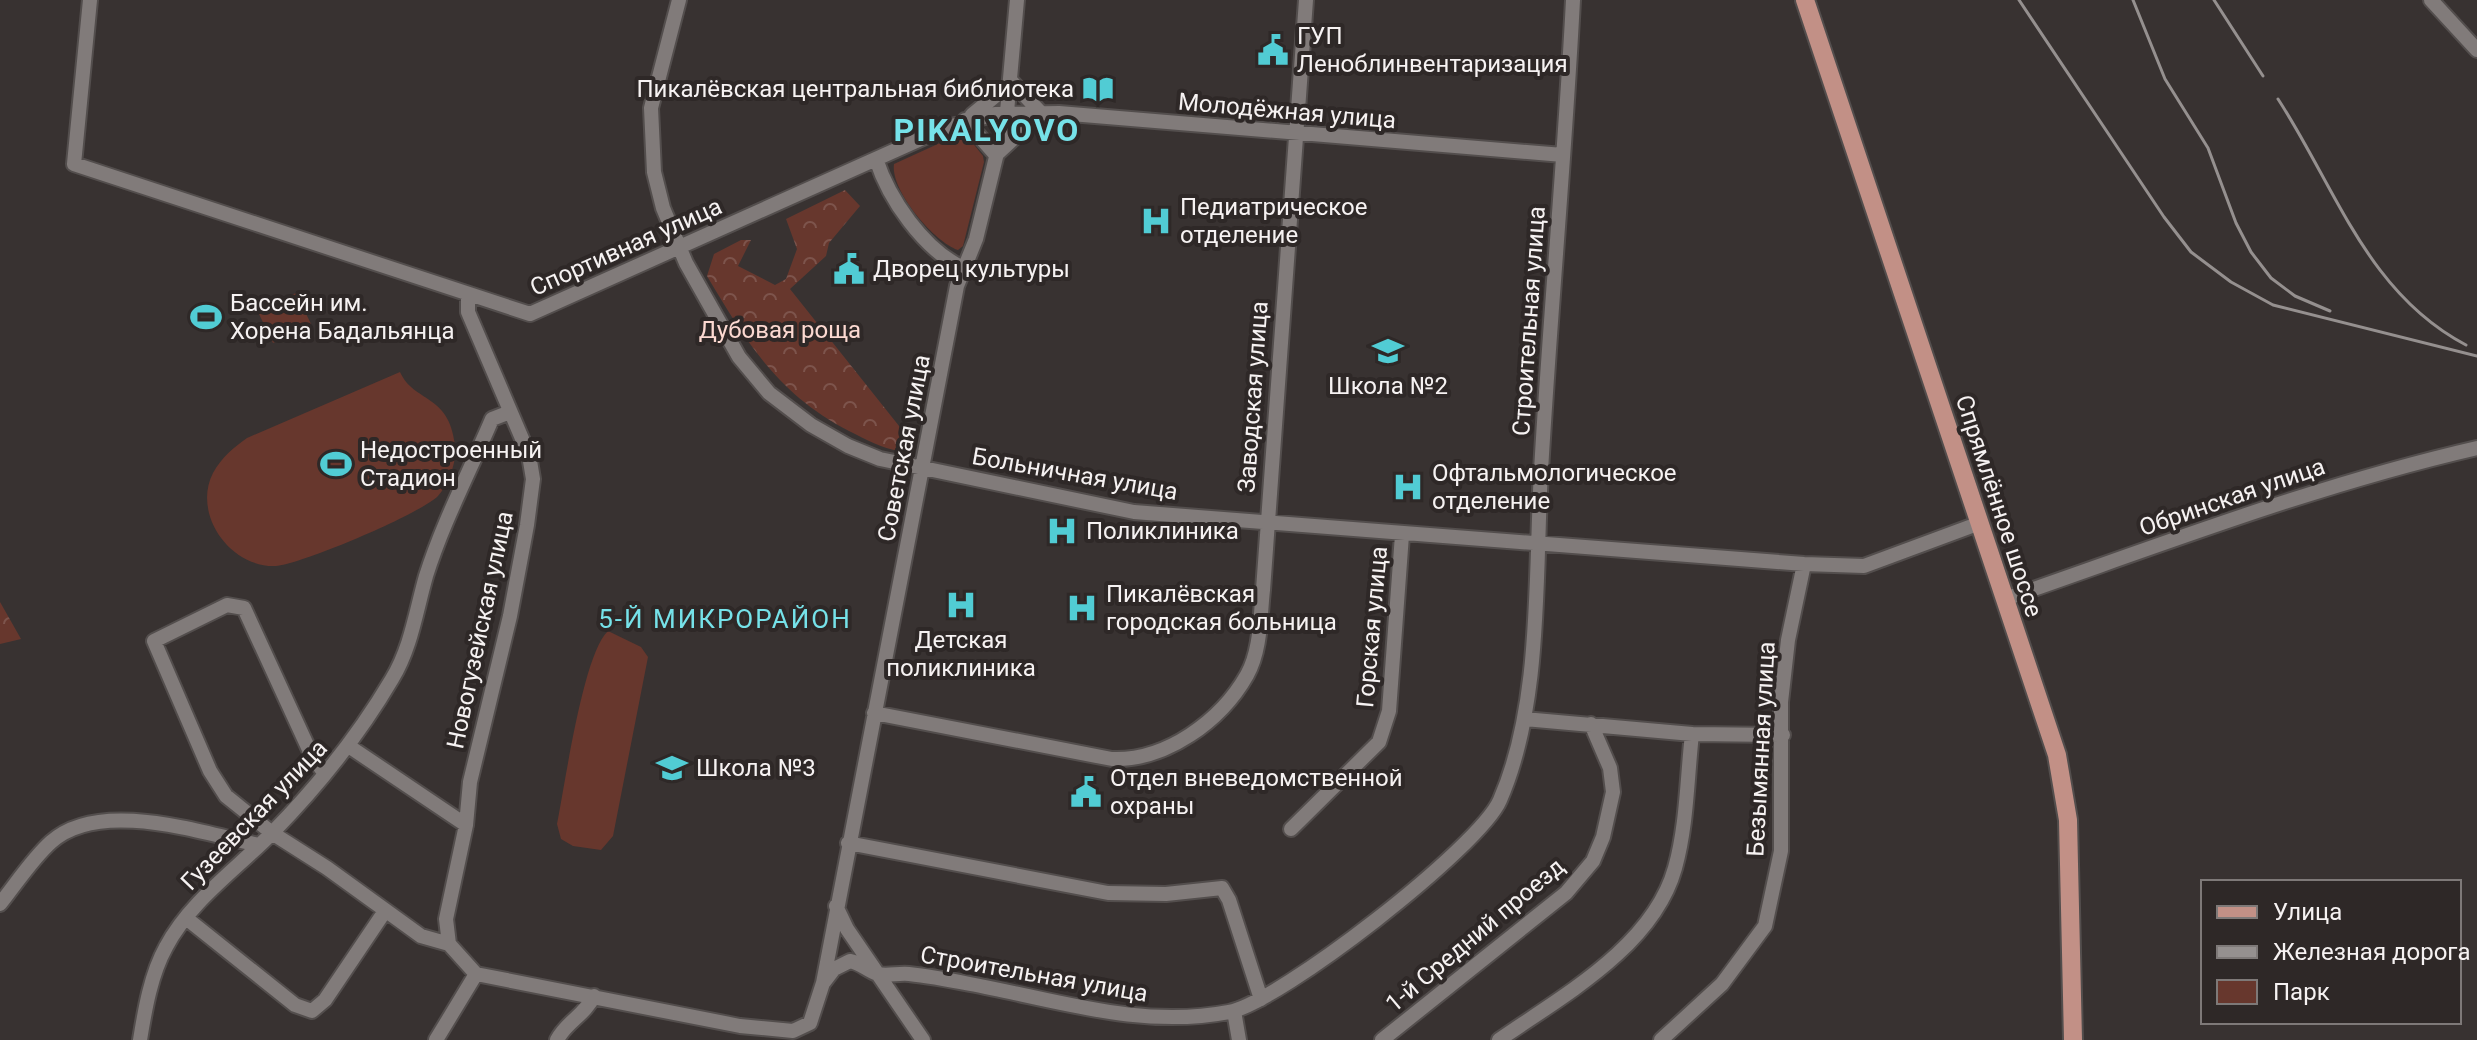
<svg xmlns="http://www.w3.org/2000/svg" width="2477" height="1040" viewBox="0 0 2477 1040" font-family="Roboto,sans-serif">
	<defs>
		<pattern id="forest-crowns" width="20" height="18" patternUnits="userSpaceOnUse" patternTransform="scale(2)"><rect width="20" height="18" fill="#67372d"/><path d="M2 6a3 3 0 1 1 6 0M12 15a3 3 0 1 1 6 0" fill="none" stroke="#7d544c"/></pattern>
	</defs>
	<rect width="100%" height="100%" fill="#383231"/>
	<!-- green -->
	<path fill="#67372d" d="M964,132L983,156L984,162L963,246L958,250C934,242 890,190 894,164Z
		M296,293L311,324L273,343L258,312Z
		M400,372C414,403 449,393 455,445C457,462 449,483 438,496C420,514 302,564 276,566C230,568 192,514 213,473C222,457 233,448 247,438Z
		M608,631L641,647L648,657L613,836L601,850L573,846L561,839L557,824C565,785 583,654 608,631Z"/>
	<!-- forest -->
	<path fill="url(#forest-crowns)" d="M845,190L860,206L829,243L826,256L790,289L907,436L900,451C881,448 867,440 849,431C778,394 747,343 707,276L714,254L741,240H751L738,266L775,285L786,279L797,249L786,219Z
		M0,602L21,639L0,644Z"/>
	<g fill="none" stroke-linecap="round" stroke-linejoin="round">
		<defs>
			<path id="minor" d="M90,0L74,164L530,314L945,128L995,114L1059,113L1563,155
				M679,0L651,108L654,172L663,208L686,263L739,357L769,393L811,425L848,446L880,459L1134,512L1804,564L1864,566L1980,523
				M2431,0L2477,50
				M1012,82L1041,113
				M972,115L1011,83
				M965,120L996,155
				M997,154L1041,113
				M876,159C889,199 923,249 963,268
				M468,294V312L529,455L533,479L527,525L510,616L470,782L466,825L446,919L449,944L476,974L740,1026L793,1031L810,1023L823,983L957,286L976,239L1007,112L1017,0
				M2005,599C2161,545 2316,485 2477,448
				M874,713L1112,759C1166,761 1221,721 1247,675C1261,650 1260,617 1263,590L1306,0
				M1524,719L1692,734L1783,735
				M350,747L466,825
				M325,774L312,756L244,608L227,605L154,641L210,771L226,796L272,833L327,868L421,936L449,944
				M1291,829L1379,742L1389,711L1402,535
				M848,843L1108,893L1166,894L1222,888L1229,900L1261,999
				M0,904C16,884 32,859 51,842C100,798 201,833 259,845
				M836,906L847,929L923,1040
				M186,918L295,1005L312,1011L325,1000L385,911
				M824,982L834,969L850,961C861,963 868,971 878,974C887,976 899,973 909,974C929,976 950,980 970,984C1057,1000 1140,1029 1229,1012C1280,1002 1480,847 1500,800C1542,704 1535,574 1541,471C1550,314 1565,157 1573,0
				M1234,1011L1239,1040
				M140,1040C145,1009 151,974 166,947C190,901 238,868 273,832C319,785 359,735 392,679C411,648 416,611 426,576C443,522 470,471 492,419L510,412
				M436,1040L476,974
				M557,1040C566,1022 585,1015 594,996
				M1382,1040L1566,893L1593,861L1603,837L1613,792L1610,768L1591,724
				M1499,1040C1562,996 1653,947 1675,868C1687,825 1687,778 1692,734
				M1661,1040L1722,984L1765,926L1781,851V702L1788,640L1804,564"/>
			<path id="major" d="M1805,0L2057,755L2068,820L2073,1040"/>
		</defs>
		<!-- minor casing -->
		<use href="#minor" stroke="#534e4d" stroke-width="18"/>
		<!-- major casing -->
		<use href="#major" stroke="#534e4d" stroke-width="22"/>
		<!-- minor -->
		<use href="#minor" stroke="#817b7a" stroke-width="14"/>
		<!-- major -->
		<use href="#major" stroke="#c29086" stroke-width="18"/>
		<!-- rail -->
		<path stroke="#95908f" stroke-width="3" d="M2019,0L2164,217L2191,252L2231,282L2273,305L2477,356
			M2133,0L2165,79L2208,148L2236,223L2251,252L2271,278L2295,296L2330,311
			M2214,0L2263,76
			M2278,99C2336,188 2367,293 2466,345"/>
	</g>
	<!-- icons -->
	<defs>
		<symbol id="civic-bare" viewBox="-9 -9 18 18"><path d="M-.6-6.5H3V-4.5H.6V-3L4-1V1h2V6H-6V1h2V-1L-.6-3ZM-1.2 2.5V6h2.4V2.5Z" fill="#51ccd4" stroke="#2e2827" stroke-width="2.5" paint-order="stroke"/></symbol>
		<symbol id="library-bare" viewBox="-9 -9 18 18"><path d="M-6-4Q-3-5.5-.7-3.5V5Q-3 3-6 4ZM6-4Q3-5.5 .7-3.5V5Q3 3 6 4Z" fill="#51ccd4" stroke="#2e2827" stroke-width="2.5" paint-order="stroke"/></symbol>
		<symbol id="hospital-bare" viewBox="-9 -9 18 18"><path d="M-5-5h3v3.5h4V-5h3V5h-3V1.5h-4V5h-3Z" fill="#51ccd4" stroke="#2e2827" stroke-width="2.5" paint-order="stroke"/></symbol>
		<symbol id="stadium-bare" viewBox="-9 -9 18 18"><path d="M0-5a6.5 5 0 1 0 0 10a6.5 5 0 1 0 0-10ZM-3.5-1.8h7v3.6h-7Z" fill="#51ccd4" stroke="#2e2827" stroke-width="2.5" paint-order="stroke"/></symbol>
		<symbol id="school-bare" viewBox="-9 -9 18 18"><path d="M0-5L7-2L0 1L-7-2ZM-4 1L0 2.5L4 1V4Q0 6-4 4Z" fill="#51ccd4" stroke="#2e2827" stroke-width="2.5" paint-order="stroke"/></symbol>
	</defs>
	<g fill-rule="evenodd">
		<use href="#civic-bare" x="1251" y="28" width="44" height="44"/>
		<use href="#library-bare" x="1076" y="67" width="44" height="44"/>
		<use href="#hospital-bare" x="1134" y="199" width="44" height="44"/>
		<use href="#civic-bare" x="827" y="247" width="44" height="44"/>
		<use href="#stadium-bare" x="184" y="295" width="44" height="44"/>
		<use href="#school-bare" x="1366" y="329" width="44" height="44"/>
		<use href="#stadium-bare" x="314" y="442" width="44" height="44"/>
		<use href="#hospital-bare" x="1386" y="465" width="44" height="44"/>
		<use href="#hospital-bare" x="1040" y="509" width="44" height="44"/>
		<use href="#hospital-bare" x="939" y="583" width="44" height="44"/>
		<use href="#hospital-bare" x="1060" y="586" width="44" height="44"/>
		<use href="#school-bare" x="650" y="746" width="44" height="44"/>
		<use href="#civic-bare" x="1064" y="770" width="44" height="44"/>
	</g>
	<g text-anchor="middle" stroke-width="8" stroke-linejoin="round" paint-order="stroke">
		<!-- poi labels -->
		<g font-size="24" fill="#f6f2f2" stroke="#2e2827" text-anchor="start">
			<text x="1297" y="44">ГУП<tspan x="1297" dy="28">Леноблинвентаризация</tspan></text>
			<text x="1074" y="97" text-anchor="end">Пикалёвская центральная библиотека</text>
			<text x="1180" y="215">Педиатрическое<tspan x="1180" dy="28">отделение</tspan></text>
			<text x="873" y="277">Дворец культуры</text>
			<text x="230" y="311">Бассейн им.<tspan x="230" dy="28">Хорена Бадальянца</tspan></text>
			<text x="1388" y="394" text-anchor="middle">Школа №2</text>
			<text x="360" y="458">Недостроенный<tspan x="360" dy="28">Стадион</tspan></text>
			<text x="1432" y="481">Офтальмологическое<tspan x="1432" dy="28">отделение</tspan></text>
			<text x="1086" y="539">Поликлиника</text>
			<text x="1106" y="602">Пикалёвская<tspan x="1106" dy="28">городская больница</tspan></text>
			<text x="961" y="648" text-anchor="middle">Детская<tspan x="961" dy="28">поликлиника</tspan></text>
			<text x="696" y="776">Школа №3</text>
			<text x="1110" y="786">Отдел вневедомственной<tspan x="1110" dy="28">охраны</tspan></text>
		</g>
		<!-- street labels -->
		<g font-size="24" fill="#f6f2f2" stroke="#2e2827">
			<text transform="translate(1287 111) rotate(5)" y="8">Молодёжная улица</text>
			<text transform="translate(626 247) rotate(-24)" y="8">Спортивная улица</text>
			<text transform="translate(1529 321) rotate(-86)" y="8">Строительная улица</text>
			<text transform="translate(1253 397) rotate(-86)" y="8">Заводская улица</text>
			<text transform="translate(904 448) rotate(-79)" y="8">Советская улица</text>
			<text transform="translate(1075 474) rotate(10)" y="8">Больничная улица</text>
			<text transform="translate(2232 497) rotate(-19)" y="8">Обринская улица</text>
			<text transform="translate(1999 506) rotate(72)" y="8">Спрямлённое шоссе</text>
			<text transform="translate(1372 627) rotate(-85)" y="8">Горская улица</text>
			<text transform="translate(480 630) rotate(-78)" y="8">Новогузейская улица</text>
			<text transform="translate(1761 749) rotate(-87)" y="8">Безымянная улица</text>
			<text transform="translate(254 815) rotate(-46)" y="8">Гузеевская улица</text>
			<text transform="translate(1475 935) rotate(-40)" y="8">1-й Средний проезд</text>
			<text transform="translate(1034 974) rotate(10)" y="8">Строительная улица</text>
		</g>
		<!-- park labels -->
		<g font-size="24" fill="#fcd9d1" stroke="#2e2827">
			<text x="780" y="338">Дубовая роща</text>
		</g>
		<!-- neighbourhood labels -->
		<g font-size="26" letter-spacing="2" fill="#76e2e9" stroke="#2e2827">
			<text x="725" y="628">5-Й МИКРОРАЙОН</text>
		</g>
		<!-- district labels -->
		<g font-size="32" font-weight="bold" letter-spacing="2" fill="#76e2e9" stroke="#2e2827">
			<text x="987" y="141">PIKALYOVO</text>
		</g>
	</g>
	<!-- legend -->
	<rect x="2201" y="880" width="260" height="144" fill="#2e2827" stroke="#7e7978" stroke-width="2"/>
	<rect x="2217" y="906" width="40" height="12" fill="#c29086" stroke="#7e7978" stroke-width="2"/>
	<text x="2273" y="920" font-size="24" fill="#f6f2f2">Улица</text>
	<rect x="2217" y="946" width="40" height="12" fill="#95908f" stroke="#7e7978" stroke-width="2"/>
	<text x="2273" y="960" font-size="24" fill="#f6f2f2">Железная дорога</text>
	<rect x="2217" y="980" width="40" height="24" fill="#67372d" stroke="#7e7978" stroke-width="2"/>
	<text x="2273" y="1000" font-size="24" fill="#f6f2f2">Парк</text>
</svg>
